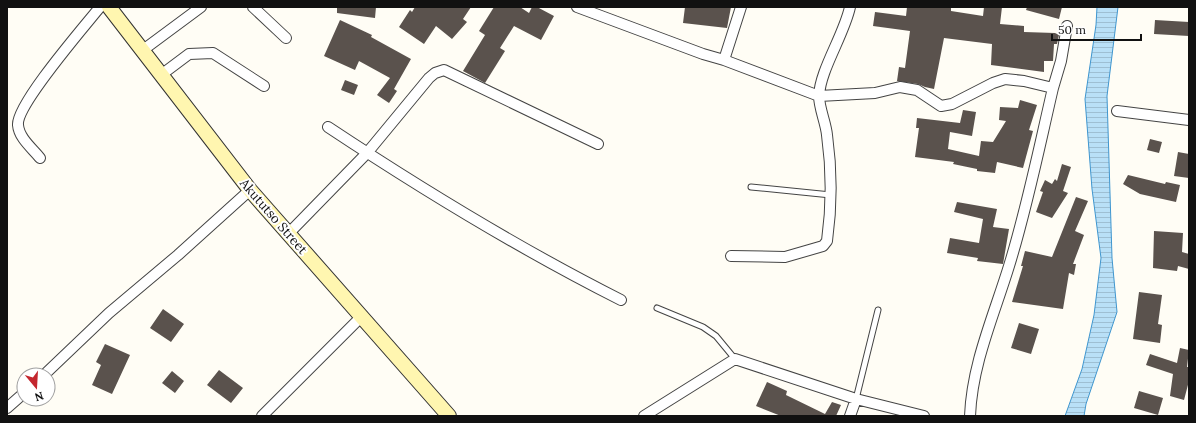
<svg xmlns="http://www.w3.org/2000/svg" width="1196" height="423" viewBox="0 0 1196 423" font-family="Lora,serif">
	<defs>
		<pattern id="water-rules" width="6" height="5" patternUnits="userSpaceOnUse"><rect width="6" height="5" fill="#b9e0f7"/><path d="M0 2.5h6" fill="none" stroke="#9ebfd3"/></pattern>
	</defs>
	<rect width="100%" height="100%" fill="#fffdf5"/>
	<!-- water -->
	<path fill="url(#water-rules)" stroke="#3f96cf" d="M1097,7H1118L1107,96L1112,258L1117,312L1086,404L1084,416H1065L1082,369L1094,315L1101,258L1092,189L1085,99L1096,25Z"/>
	<!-- building -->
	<path fill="#5a524d" d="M337,7H376L375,18L337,13Z
		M415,7H471L463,19L467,22L452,39L436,26L424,44L399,27L410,10L412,12Z
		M494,7H520L529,13L532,7H537L554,16L541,40L514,26L500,48L505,51L485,83L463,71L485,35L479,31Z
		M685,7H731L727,28L683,23Z
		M907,7H951V11L983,16L984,7H1002L1000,24L1024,26V32L1055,33L1059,35L1057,44H1054L1053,61H1044V72L991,65L992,44L944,38L934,89L925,87L918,84L897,81L899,67L905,68L910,31L873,26L875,12L906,16Z
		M1027,7H1062L1059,19L1026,10Z
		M340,20L372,35L371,37L411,59L394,89L397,91L389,103L377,95L390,78L359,61L355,70L324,56Z
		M1155,20L1189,22V36L1154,34Z
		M345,80L358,85L354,95L341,90Z
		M1020,100L1037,105L1029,130L1033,131L1023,168L997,162L995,173L977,171V169L953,164L954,162L915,157L919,128H916L917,118L960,123L963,110L976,112L972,136L950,132L948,149L979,156L981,141L993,142L1006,121L999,120L1000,107L1018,108Z
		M1150,139L1162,142L1159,153L1147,150Z
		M1178,152L1189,154V178L1174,176Z
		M1062,164L1071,167L1063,191L1068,193L1052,218L1036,212L1043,192L1040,191L1045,180L1052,184L1055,179L1057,181Z
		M1128,175L1165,184L1166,182L1180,185L1176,202L1140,194L1123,184Z
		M1076,197L1088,201L1075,231L1084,235L1073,264H1076L1074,275L1069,273L1063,309L1012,302L1023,266H1021L1025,251L1052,257Z
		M957,202L997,209L993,227L1009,229L1003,264L977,261L978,258L947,253L950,238L979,243L983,219L954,212Z
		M1154,231L1183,233L1182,252L1189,254V269L1178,266L1177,271L1153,268Z
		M1139,292L1162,295L1158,324L1162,325L1160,343L1133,339Z
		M163,309L184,324L171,342L150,328Z
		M1019,323L1039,329L1031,354L1011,348Z
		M105,344L130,355L112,394L92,385L101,365L96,362Z
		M1180,348L1189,350L1187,367H1189V381L1184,400L1170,396L1173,374L1146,365L1150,354L1177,363Z
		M219,370L243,388L231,403L207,385Z
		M172,371L184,381L175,393L162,383Z
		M767,382L787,391L786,395L825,414L832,402L841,405L836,416H781L756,406Z
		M1139,391L1163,398L1158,415L1134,408Z"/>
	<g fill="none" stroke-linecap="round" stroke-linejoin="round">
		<defs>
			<path id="lane" d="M751,187L831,195
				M657,308L703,327L716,336L735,359
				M856,399L878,310"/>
			<path id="street" d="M253,7L286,38
				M577,7L703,54L724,60L741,7
				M143,50L201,7
				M724,60L819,96L875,93L900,87L917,90L941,106L952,104L993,83L1005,79L1024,81L1053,88
				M161,75L189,54L213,53L264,86
				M1117,111L1189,120
				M328,127C423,190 520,249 621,300
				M40,158C32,148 19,138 18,125C16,105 84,27 100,7
				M289,233L367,153L429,78L435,73L444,70L598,144
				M731,256L785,257L823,246L827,241C832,205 832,171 827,135C826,123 819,108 819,96C820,70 844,35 850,7
				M44,375L109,313L178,255L250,190
				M7,408L24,393
				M262,416L362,316
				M644,416L735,359L856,399L924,416
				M850,416L856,399
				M970,416C972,364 994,315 1009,266C1027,208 1039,148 1053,88L1061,61L1067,26"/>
			<path id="secondary" d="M109,7L250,190L449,416"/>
		</defs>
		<!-- lane casing -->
		<use href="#lane" stroke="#444" stroke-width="7"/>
		<!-- street casing -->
		<use href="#street" stroke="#444" stroke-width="12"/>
		<!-- secondary casing -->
		<use href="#secondary" stroke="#333" stroke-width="16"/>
		<!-- lane -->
		<use href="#lane" stroke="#fff" stroke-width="5"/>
		<!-- street -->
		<use href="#street" stroke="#fff" stroke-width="10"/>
		<!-- secondary -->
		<use href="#secondary" stroke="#fff6b0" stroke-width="14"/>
	</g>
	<g text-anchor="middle" stroke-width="4" stroke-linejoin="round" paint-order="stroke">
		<!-- street labels -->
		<g font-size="13" fill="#111" stroke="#fff">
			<text transform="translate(274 216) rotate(49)" y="5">Akututso Street</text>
		</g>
	</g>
	<!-- border -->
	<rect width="1196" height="423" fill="none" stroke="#111111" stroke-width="16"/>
	<!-- north arrow -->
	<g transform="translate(36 387) rotate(162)"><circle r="19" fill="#ffffff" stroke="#a0a0a0"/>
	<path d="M0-3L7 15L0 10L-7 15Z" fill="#c4262e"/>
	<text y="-6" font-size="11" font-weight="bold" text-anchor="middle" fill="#111111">N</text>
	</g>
	<!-- scale -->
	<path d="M1052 34v6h89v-6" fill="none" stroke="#111111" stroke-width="2"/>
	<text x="1058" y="34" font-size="12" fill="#111111" stroke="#ffffff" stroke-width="3" paint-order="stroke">50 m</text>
</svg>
